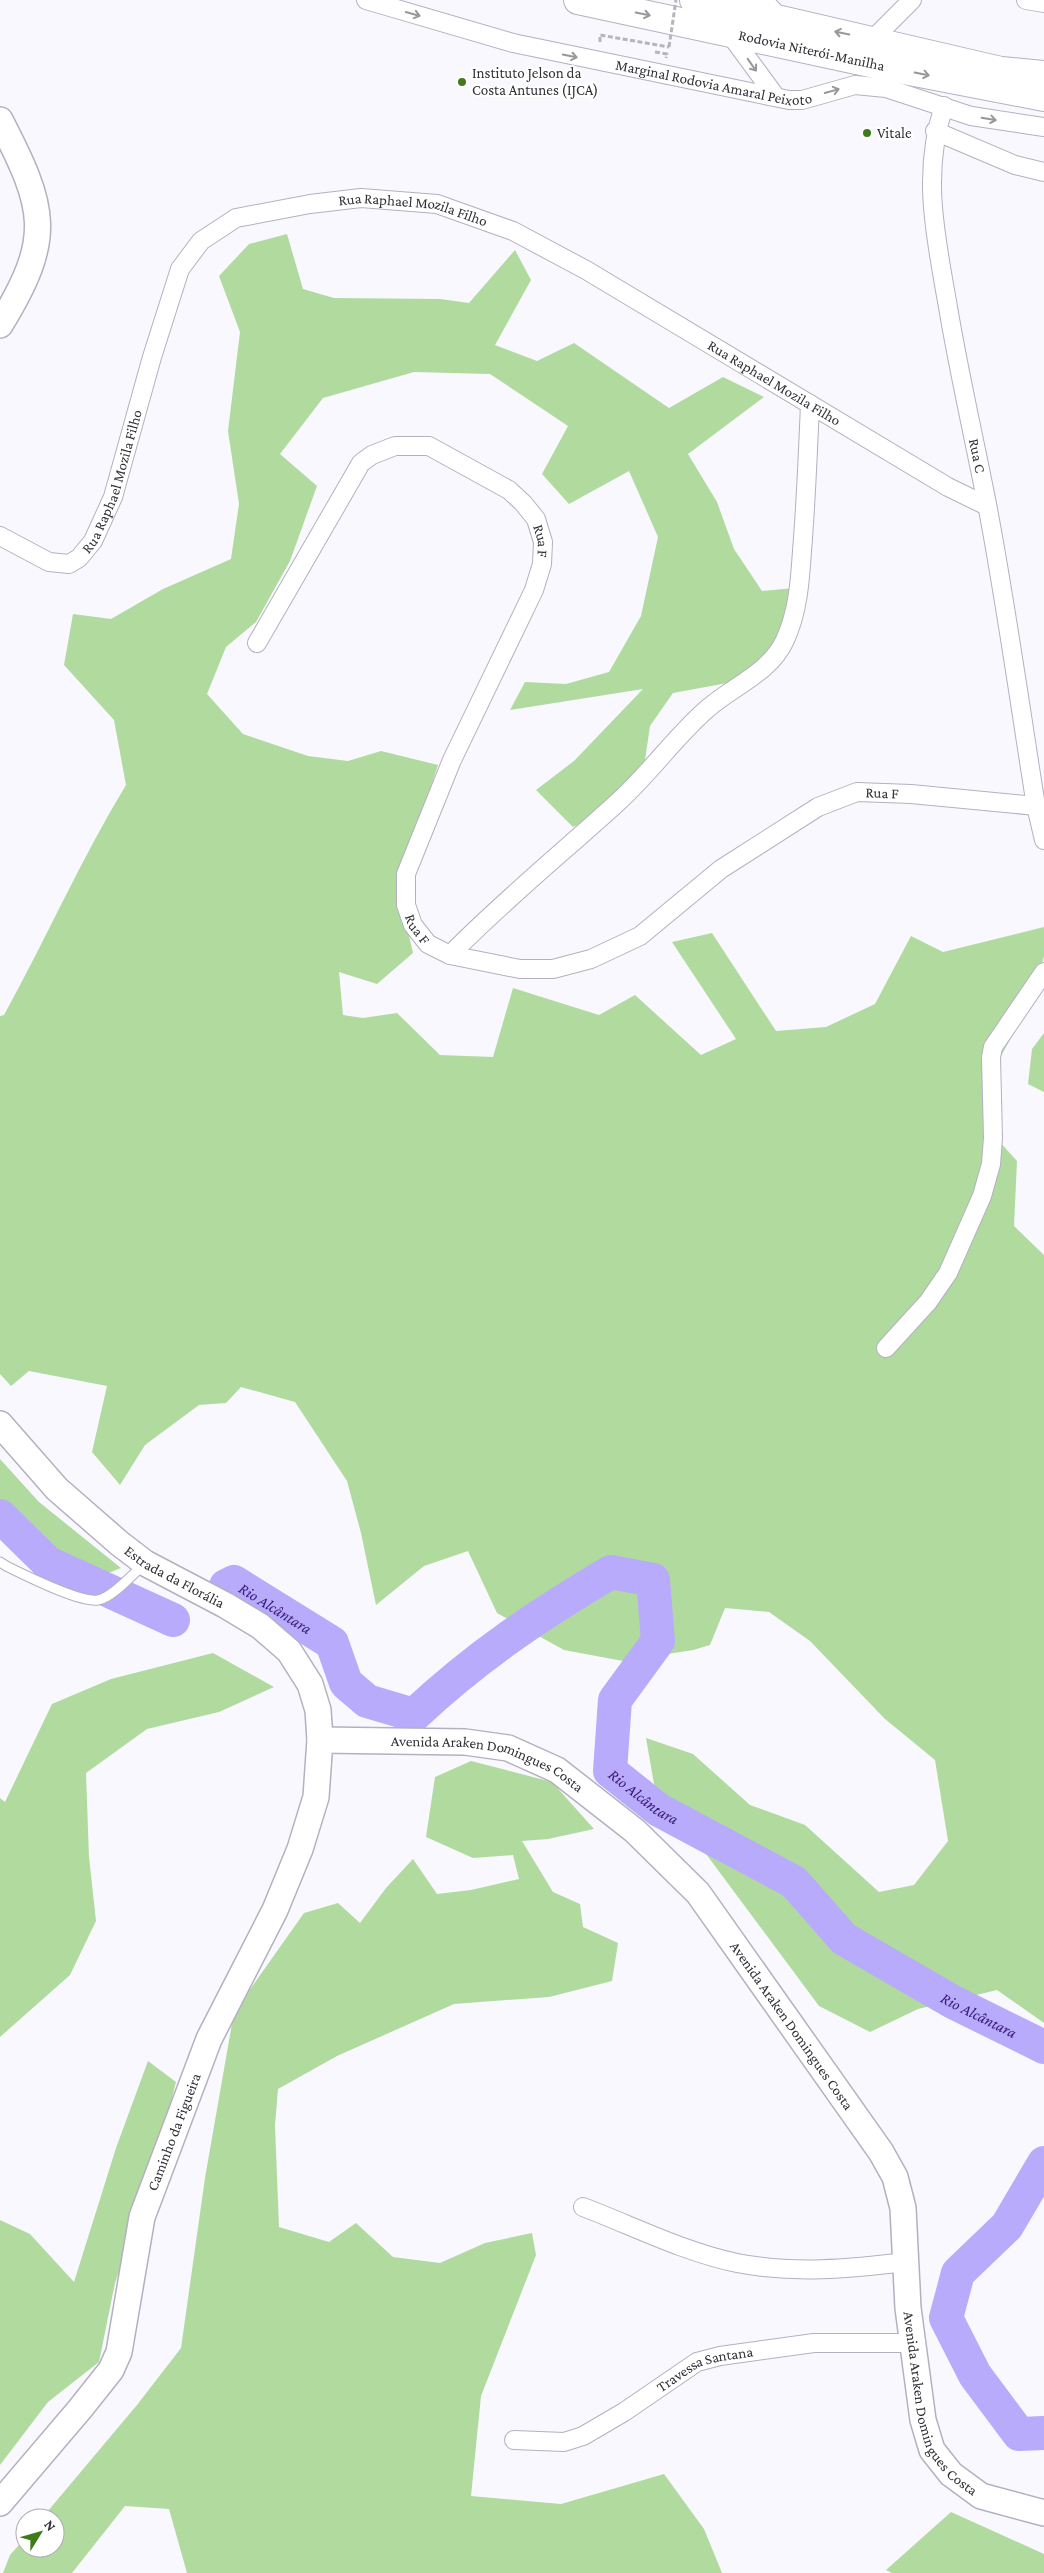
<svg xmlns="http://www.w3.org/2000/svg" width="1044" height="2573" viewBox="0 0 1044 2573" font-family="'Crimson Pro',serif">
	<rect width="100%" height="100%" fill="#f9f8fe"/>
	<!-- green -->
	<path fill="#b1da9f" d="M287,234L303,289L334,298L440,299L469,303L515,250L531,280L495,345L537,361L574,343L669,408L723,377L764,397L688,454L717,502L734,549L762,591L795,588L766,663L733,682L673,693L650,726L644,767L602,813L573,827L536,790L574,761L643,689L510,710L525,682L566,684L609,672L641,616L658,537L629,471L569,504L542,474L568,426L490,374L414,372L323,398L280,454L317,486L290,561L256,622L226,647L207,694L243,734L308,756L348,761L381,751L438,765L398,889L413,953L377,984L339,972L343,1015L363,1018L397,1013L440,1055L493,1057L513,988L599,1015L635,995L701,1055L736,1039L672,942L712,933L776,1031L826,1027L875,1004L911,936L943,952L1044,927V956L1033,998L1001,1056L997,1139L1017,1161L1014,1226L1044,1255V2023L997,1990L918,2009L870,2032L819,2006L654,1784L646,1738L693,1754L750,1805L805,1825L879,1892L914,1885L948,1841L935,1760L885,1719L810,1641L769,1612L725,1608L710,1645L693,1650L623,1661L564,1650L497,1613L468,1551L424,1566L376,1605L361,1533L347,1481L295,1402L241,1387L226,1403L199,1405L145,1445L120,1485L92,1452L107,1386L29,1371L11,1386L0,1374V1016L4,1015C46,939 81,859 126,785L114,720L64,665L73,614L111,619L163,589L231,559L239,504L228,431L240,332L219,276L249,244Z
		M1044,1033V1092L1028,1084L1032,1049Z
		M0,1459L39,1502L121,1568L76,1586L0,1533Z
		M213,1653L274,1687L219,1712L147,1729L86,1773L89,1857L96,1921L70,1975L0,2037V1798L5,1802L52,1704L111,1679Z
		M471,1761L552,1782L594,1829L548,1839L522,1841L553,1892L580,1904L583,1927L618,1943L612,1981L549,1997L454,2004L337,2056L278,2089L275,2125L279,2227L329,2242L356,2223L393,2257L440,2263L485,2243L532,2233L536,2255L481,2396L471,2496L561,2504L664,2474L704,2529L722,2573H187L169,2509L125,2506L72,2573H3L10,2555L25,2538V2548H55V2518H42L137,2405L181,2348L205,2178L234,2012L304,1913L338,1903L360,1923L386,1888L413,1859L437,1894L471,1890L519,1879L513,1855L473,1858L426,1837L435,1777Z
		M148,2061L176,2082L156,2160L115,2283L99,2362L48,2402L0,2465V2220L30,2234L74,2282L116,2148Z
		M951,2512L1044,2554V2573H892L886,2570Z"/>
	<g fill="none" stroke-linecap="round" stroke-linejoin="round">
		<!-- river -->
		<g stroke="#b9abfc" stroke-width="34">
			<path d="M0,1516L48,1563L173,1620"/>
			<path id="s1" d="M226,1586L234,1582L332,1643L346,1683L367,1701L414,1715C476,1657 538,1615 611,1572L653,1580L658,1641L615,1700L610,1771L659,1810L794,1882L844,1939L953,2002L1044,2047"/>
			<path d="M1044,2163L1007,2226L958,2273L946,2318L975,2375L1019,2434L1044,2433"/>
		</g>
		<defs>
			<path id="lane" d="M0,1562L8,1567C27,1576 80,1603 98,1600C112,1598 133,1574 143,1565"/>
			<g id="street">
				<path id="s2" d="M366,0L513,43L755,93L789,100H802L855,85L886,88L971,116L1044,127"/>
				<path d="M763,0L782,20"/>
				<path d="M1026,0L1044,3"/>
				<path d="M729,33L776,97"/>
				<path d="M872,40L912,0"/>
				<path id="s3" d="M944,106C921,174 936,238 948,307C959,373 974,438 987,504C1006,604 1020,706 1036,806L1044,840"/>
				<path d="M935,131L1015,165L1044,172"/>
				<path id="s4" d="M0,536L49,562L69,564L79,558L93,541L113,497L152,357L180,269L201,241L236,218L310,204L361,198L437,204L513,231L586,270L948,487L987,506"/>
				<path id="s5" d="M257,643L361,463L372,455L395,446H429L509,490L523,503L536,519L543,542L542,564L534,590L452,760L406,874V905L413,925L428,944L450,955L520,969H553L591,959L640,936L721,869L818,807L857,792L911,794L1036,806"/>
				<path d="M450,955C503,901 562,853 618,802C650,773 675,737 707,709C733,686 770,673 785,640C798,612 800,581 802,551C806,502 808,453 810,404"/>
				<path d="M886,1348L928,1302L948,1273L982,1196L991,1164L993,1138L991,1057L993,1047L1044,972"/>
				<path d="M583,2207C633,2226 684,2252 737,2263C793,2274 849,2269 905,2262"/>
				<path id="s6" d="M514,2440L564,2442L583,2436L624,2412L697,2362L720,2356L814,2343H913"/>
			</g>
			<g id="secondary">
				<path d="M0,120C46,209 54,237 0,325"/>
				<path id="s7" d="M0,1424L57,1489L119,1543L145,1563L225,1605L260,1626L289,1651L310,1684L318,1710L320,1740L316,1797L300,1849L275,1910L209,2039L142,2217L119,2352L111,2370L80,2409L0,2503"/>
				<path id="s8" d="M320,1740L465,1742L508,1748L557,1770L635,1831L698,1893L881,2152L895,2177L903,2208L908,2308L923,2420L932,2450L951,2474L981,2496L1044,2513"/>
			</g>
			<g id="highway">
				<path id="s9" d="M578,0L889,67L1044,97"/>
				<path d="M694,0L1001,71L1044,75"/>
			</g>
		</defs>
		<!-- lane casing -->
		<use href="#lane" stroke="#b3b1c0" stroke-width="11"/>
		<!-- street casing -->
		<use href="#street" stroke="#b3b1c0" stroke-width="20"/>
		<!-- secondary casing -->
		<use href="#secondary" stroke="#b3b1c0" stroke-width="28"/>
		<!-- highway casing -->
		<use href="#highway" stroke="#b3b1c0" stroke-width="30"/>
		<!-- path -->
		<path stroke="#b6b5bb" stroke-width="3" stroke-dasharray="5 2.5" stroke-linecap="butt" d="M600,42V35L669,47
			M655,52L667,54L666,58"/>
		<!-- lane -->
		<use href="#lane" stroke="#fff" stroke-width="9"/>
		<!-- street -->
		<use href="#street" stroke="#fff" stroke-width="18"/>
		<!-- secondary -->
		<use href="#secondary" stroke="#fff" stroke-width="25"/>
		<!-- highway -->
		<use href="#highway" stroke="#fff" stroke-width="28"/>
		<!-- path-bridge -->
		<path stroke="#b6b5bb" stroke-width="3" stroke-dasharray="5 2.5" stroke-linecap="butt" d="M669,47L676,0"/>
	</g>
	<!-- one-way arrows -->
	<defs><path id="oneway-shaft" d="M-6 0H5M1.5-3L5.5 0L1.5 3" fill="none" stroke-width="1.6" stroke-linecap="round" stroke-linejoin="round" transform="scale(1.25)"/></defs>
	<g stroke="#98989b">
		<use href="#oneway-shaft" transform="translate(413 14) rotate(16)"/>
		<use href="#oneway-shaft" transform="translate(643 14) rotate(12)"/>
		<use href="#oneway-shaft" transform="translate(842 33) rotate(-168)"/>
		<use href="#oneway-shaft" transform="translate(570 56) rotate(12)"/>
		<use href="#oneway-shaft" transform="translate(752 65) rotate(55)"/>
		<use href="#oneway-shaft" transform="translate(922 74) rotate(11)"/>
		<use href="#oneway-shaft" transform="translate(832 91) rotate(-15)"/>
		<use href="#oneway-shaft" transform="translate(989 119) rotate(9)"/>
	</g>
	<!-- markers -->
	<g fill="#3f7c19" stroke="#fff" stroke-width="2">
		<circle cx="462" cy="82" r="5"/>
		<circle cx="867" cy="133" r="5"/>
	</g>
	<g text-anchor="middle" stroke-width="4.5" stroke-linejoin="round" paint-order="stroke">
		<!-- street labels -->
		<g font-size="15" fill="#313137" stroke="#fff">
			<text dy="5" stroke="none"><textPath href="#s9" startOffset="239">Rodovia Niterói-Manilha</textPath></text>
			<text dy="5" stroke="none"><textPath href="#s2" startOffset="358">Marginal Rodovia Amaral Peixoto</textPath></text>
			<text dy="5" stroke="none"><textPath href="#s4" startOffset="652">Rua Raphael Mozila Filho</textPath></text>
			<text dy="5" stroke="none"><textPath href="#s4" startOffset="1058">Rua Raphael Mozila Filho</textPath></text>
			<text dy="5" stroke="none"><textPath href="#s3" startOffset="355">Rua C</textPath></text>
			<text dy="5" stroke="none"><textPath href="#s4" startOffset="172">Rua Raphael Mozila Filho</textPath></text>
			<text dy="5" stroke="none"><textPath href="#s5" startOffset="434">Rua F</textPath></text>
			<text dy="5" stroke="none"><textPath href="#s5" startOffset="1382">Rua F</textPath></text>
			<text dy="5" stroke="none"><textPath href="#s5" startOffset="854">Rua F</textPath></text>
			<text dy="5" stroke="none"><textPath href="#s7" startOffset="234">Estrada da Florália</textPath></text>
			<text dy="5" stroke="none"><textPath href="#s8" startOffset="172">Avenida Araken Domingues Costa</textPath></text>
			<text dy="5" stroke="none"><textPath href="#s8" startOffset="592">Avenida Araken Domingues Costa</textPath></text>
			<text transform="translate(174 2132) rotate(-69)" y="5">Caminho da Figueira</text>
			<text dy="5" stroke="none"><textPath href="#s6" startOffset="211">Travessa Santana</textPath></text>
			<text dy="5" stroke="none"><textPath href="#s8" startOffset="1012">Avenida Araken Domingues Costa</textPath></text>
		</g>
		<!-- poi labels -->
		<g font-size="15" fill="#313137" stroke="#fff" text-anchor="start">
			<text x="472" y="78">Instituto Jelson da<tspan x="472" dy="17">Costa Antunes (IJCA)</tspan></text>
			<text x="877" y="138">Vitale</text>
		</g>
		<!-- water labels -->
		<g font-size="16" font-style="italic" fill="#381975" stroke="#fff">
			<text dy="6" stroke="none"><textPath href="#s1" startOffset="58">Rio Alcântara</textPath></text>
			<text dy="6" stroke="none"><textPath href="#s1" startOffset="778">Rio Alcântara</textPath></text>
			<text dy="6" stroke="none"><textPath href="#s1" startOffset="1182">Rio Alcântara</textPath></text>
		</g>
	</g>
	<!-- north arrow -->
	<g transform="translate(40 2533) rotate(53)"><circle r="24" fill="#ffffff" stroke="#adadaf"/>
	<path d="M0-4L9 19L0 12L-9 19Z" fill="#3f7c19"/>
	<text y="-8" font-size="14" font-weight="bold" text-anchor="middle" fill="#313137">N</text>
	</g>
</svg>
